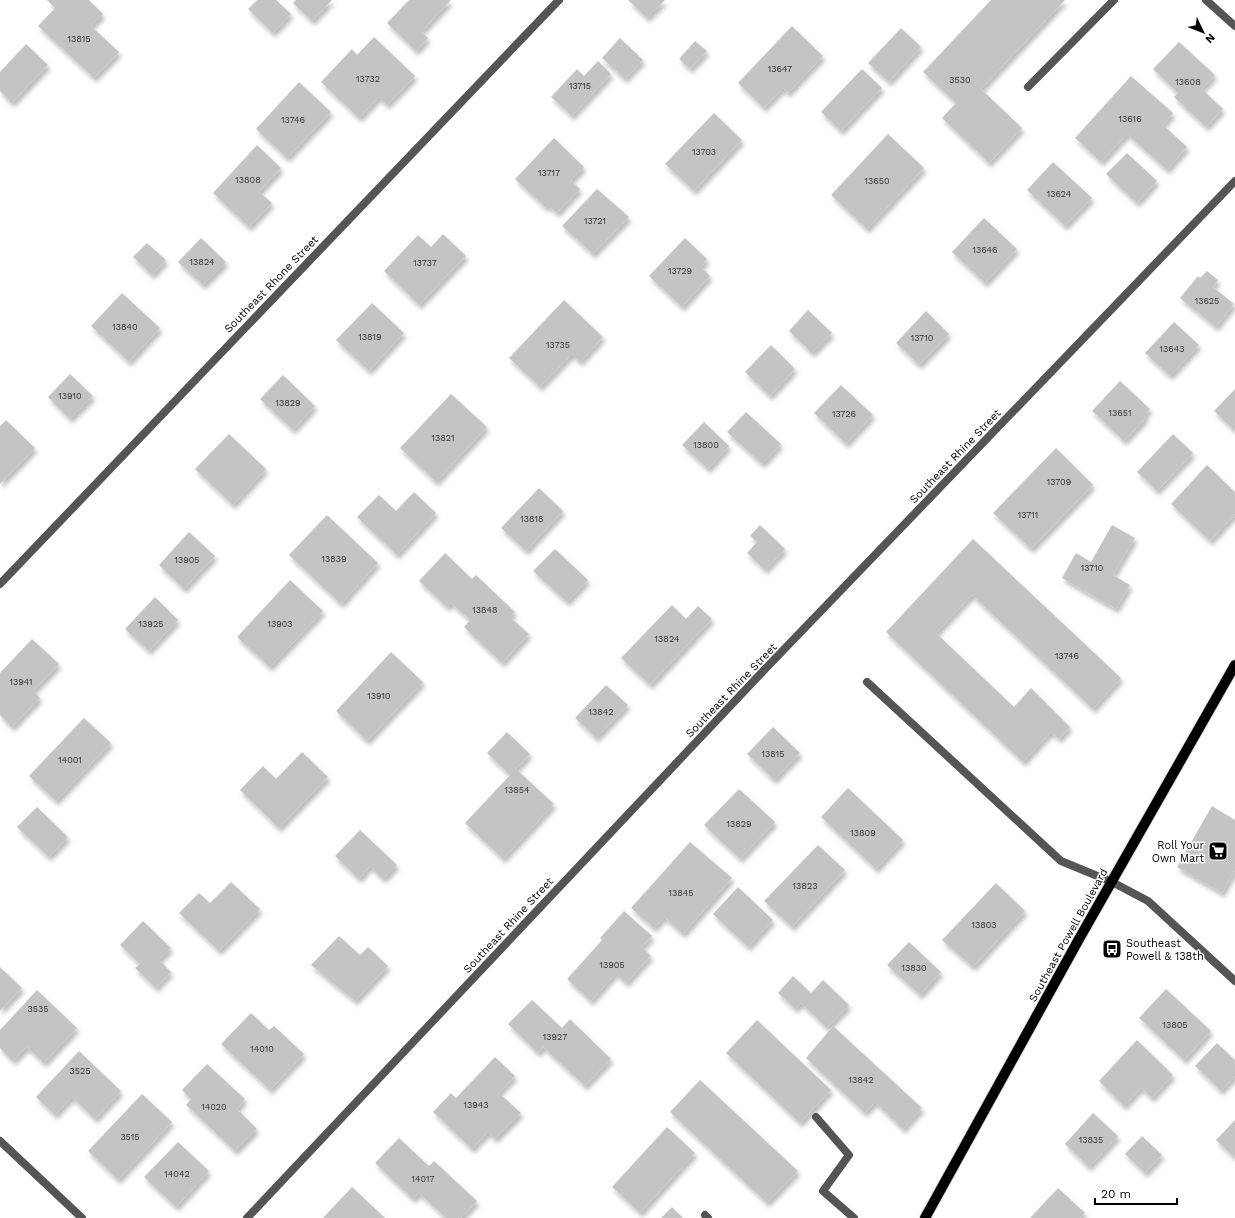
<svg xmlns="http://www.w3.org/2000/svg" width="1235" height="1218" viewBox="0 0 1235 1218" font-family="'Work Sans',sans-serif">
	<defs>
		<filter id="shadow"><feDropShadow dx="2.5" dy="4.5" stdDeviation="2" flood-color="#0004"/></filter>
	</defs>
	<rect width="100%" height="100%" fill="#fff"/>
	<!-- building -->
	<path fill="#c4c4c4" filter="url(#shadow)" d="M47,0H89L103,14L91,26L119,52L94,78L38,26L55,8Z
		M257,0H276L291,14L273,33L248,9Z
		M296,0H332L312,21L293,3Z
		M409,0H451L421,32L428,38L416,51L387,23Z
		M628,0H665L647,18Z
		M991,0H1065L981,89L1022,128L989,163L942,118L956,103L923,72Z
		M792,26L823,56L788,93L783,88L764,108L738,83Z
		M901,28L921,47L889,82L868,63Z
		M374,37L415,76L387,105L379,97L359,118L321,82L352,49L357,55Z
		M620,38L643,60L625,79L602,58Z
		M695,41L707,51L690,69L679,59Z
		M1179,42L1215,75L1202,89L1223,109L1206,127L1174,97L1178,93L1153,69Z
		M26,44L48,65L12,103L0,91V72Z
		M598,61L611,74L572,116L551,97L577,69L584,76Z
		M862,69L882,88L841,131L821,112Z
		M1131,76L1173,113L1163,125L1187,147L1167,170L1127,134L1101,162L1075,138Z
		M299,82L331,112L287,158L256,129Z
		M714,113L742,140L694,191L665,164Z
		M888,134L924,168L867,229L831,195Z
		M554,138L584,167L571,180L580,189L557,213L548,205L546,208L515,179Z
		M257,145L281,168L259,192L272,203L249,227L213,193Z
		M1127,153L1157,181L1137,203L1106,174Z
		M1053,162L1092,198L1065,226L1027,190Z
		M597,189L629,217L593,254L562,226Z
		M984,218L1017,249L985,283L952,252Z
		M443,234L466,256L419,305L384,271L418,235L431,247Z
		M201,238L226,262L203,285L178,262Z
		M685,238L707,259L701,267L710,276L682,307L649,276Z
		M147,243L166,260L152,275L133,257Z
		M1207,271L1218,280L1213,287L1234,304L1216,327L1180,298L1198,276L1200,278Z
		M122,293L160,328L129,362L91,326Z
		M564,300L603,337L580,362L572,354L540,387L509,358Z
		M372,303L404,333L369,371L336,340Z
		M808,310L832,333L812,353L789,331Z
		M926,311L949,334L919,365L896,343Z
		M1174,322L1199,345L1170,376L1145,353Z
		M771,345L795,369L770,396L745,372Z
		M70,374L93,396L70,419L48,397Z
		M283,375L315,406L293,430L260,399Z
		M1120,381L1150,409L1144,416L1146,418L1124,441L1092,411Z
		M841,385L873,415L846,444L814,413Z
		M1235,389V431L1214,411Z
		M451,394L487,427L436,482L400,448Z
		M746,412L781,444L762,464L727,432Z
		M6,420L35,448L0,484V426Z
		M704,422L729,446L708,469L682,445Z
		M229,434L266,469L233,505L195,469Z
		M1173,434L1193,453L1157,491L1137,472Z
		M1056,448L1093,485L1031,549L993,513Z
		M1207,465L1235,492V514L1210,541L1171,504Z
		M539,488L563,511L526,551L501,528Z
		M414,492L436,513L397,555L357,517L379,495L396,511Z
		M327,515L378,563L341,604L289,555Z
		M760,525L785,549L765,570L747,553L757,542L750,536Z
		M1112,525L1135,538L1113,575L1130,585L1116,609L1062,578L1076,553L1091,562Z
		M189,532L215,556L184,589L159,565Z
		M973,539L1121,678L1093,709L972,595L936,633L1014,707L1031,688L1070,727L1059,739L1051,732L1023,762L886,632Z
		M555,549L588,580L567,602L533,571Z
		M445,553L472,579L476,575L515,612L510,617L529,634L502,663L464,627L470,620L451,603L447,607L419,581Z
		M290,580L323,611L270,667L237,637Z
		M155,597L178,620L149,651L125,629Z
		M672,605L686,619L698,606L712,619L650,685L621,658Z
		M32,639L59,664L33,691L40,698L12,727L0,715V673Z
		M391,652L423,682L367,741L336,711Z
		M606,685L628,705L596,738L575,718Z
		M84,718L111,743L56,801L29,776Z
		M773,727L800,753L774,780L747,754Z
		M507,732L530,754L516,769L554,804L503,859L465,823L510,775L487,753Z
		M302,752L328,777L279,828L240,790L263,766L276,779Z
		M848,788L903,840L876,869L821,817Z
		M739,789L775,822L740,859L704,825Z
		M1212,806L1235,820V870L1222,893L1177,867Z
		M37,807L68,837L49,857L17,827Z
		M360,830L397,865L383,879L370,866L359,879L335,856Z
		M690,842L732,878L683,934L664,917L654,928L631,908Z
		M818,845L845,870L792,927L764,901Z
		M231,882L260,909L219,951L179,913L199,893L210,903Z
		M996,883L1025,911L973,967L942,940Z
		M738,887L773,920L748,947L713,914Z
		M624,911L652,936L642,947L651,956L626,983L616,973L591,1001L567,979L602,940L600,938Z
		M143,921L171,948L159,960L171,972L156,988L135,968L140,964L120,945Z
		M339,936L360,955L368,947L388,966L355,1001L311,965Z
		M909,942L941,972L920,995L887,965Z
		M0,967L22,988L0,1011Z
		M793,976L811,993L823,980L849,1005L827,1028L801,1003L795,1009L778,993Z
		M1166,989L1211,1031L1184,1060L1139,1018Z
		M37,990L77,1028L44,1063L27,1047L13,1061L0,1048V1030Z
		M532,1000L562,1028L570,1019L611,1059L585,1086L543,1047L538,1053L508,1024Z
		M251,1013L269,1030L274,1026L304,1054L270,1090L221,1044Z
		M757,1020L831,1090L800,1123L726,1053Z
		M833,1026L922,1108L903,1129L875,1102L865,1113L806,1058Z
		M1137,1040L1173,1075L1152,1098L1141,1088L1124,1106L1099,1081Z
		M1217,1043L1235,1060V1076L1221,1091L1195,1066Z
		M79,1051L121,1091L95,1119L72,1097L55,1115L36,1097Z
		M495,1057L515,1076L499,1093L521,1113L495,1139L488,1132L472,1149L433,1112L451,1093L456,1098Z
		M207,1064L245,1099L237,1109L257,1129L235,1151L186,1105L191,1099L182,1090Z
		M700,1080L798,1171L767,1203L670,1112Z
		M142,1094L172,1122L118,1180L88,1151Z
		M1093,1113L1118,1136L1089,1167L1065,1144Z
		M1235,1120V1158L1216,1140Z
		M667,1127L695,1153L640,1213L612,1187Z
		M1142,1136L1162,1155L1145,1173L1125,1154Z
		M399,1138L429,1166L434,1161L477,1201L461,1218H446L419,1193L413,1199L375,1163Z
		M178,1142L209,1171L176,1207L144,1177Z
		M352,1187L385,1218H323Z
		M1058,1188L1085,1213L1080,1218H1030Z
		M672,1207L683,1218H661Z"/>
	<g fill="none" stroke-linecap="round" stroke-linejoin="round">
		<defs>
			<path id="primary" d="M925,1218L1079,939L1235,665"/>
		</defs>
		<!-- primary casing -->
		<use href="#primary" stroke="#dbdbdb" stroke-width="12"/>
		<!-- service -->
		<path stroke="#555" stroke-width="8" d="M1028,87L1114,0
			M867,682L1061,861L1112,882
			M816,1117L849,1155L823,1191L854,1218
			M705,1215L708,1218"/>
		<!-- minor -->
		<path stroke="#555" stroke-width="8" d="M0,584L559,0
			M1112,882L1148,901L1235,981
			M0,1141L82,1218
			M247,1218L767,667L1235,181"/>
		<!-- tertiary -->
		<path stroke="#555" stroke-width="8" d="M1206,0L1235,26"/>
		<!-- primary -->
		<use href="#primary" stroke="#000" stroke-width="10"/>
	</g>
	<!-- icons -->
	<defs>
		<symbol id="supermarket-square" viewBox="-11 -11 22 22"><rect x="-9" y="-9" width="18" height="18" rx="4" fill="#000" stroke="#fff"/><path d="M-6-5.5h2.5l.6 2H6L4.5 2H-2.5L-4.4-4H-6ZM-1.5 3.2a1.3 1.3 0 1 0 .1 0ZM3 3.2a1.3 1.3 0 1 0 .1 0Z" fill="#fff"/></symbol>
		<symbol id="bus-square" viewBox="-11 -11 22 22"><rect x="-9" y="-9" width="18" height="18" rx="4" fill="#000" stroke="#fff"/><path d="M-5-6H5V4H4V6H2V4H-2V6H-4V4H-5ZM-3.5-4V0h7V-4ZM-3.5 1.2v1.5H-2V1.2ZM2 1.2v1.5H3.5V1.2Z" fill="#fff"/></symbol>
	</defs>
	<g fill-rule="evenodd">
		<use href="#supermarket-square" x="1207" y="840" width="22" height="22"/>
		<use href="#bus-square" x="1101" y="938" width="22" height="22"/>
	</g>
	<g text-anchor="middle" stroke-width="3" stroke-linejoin="round" paint-order="stroke">
		<!-- number labels -->
		<g font-size="9" fill="#313131">
			<text x="79" y="42">13815</text>
			<text x="780" y="72">13647</text>
			<text x="368" y="82">13732</text>
			<text x="960" y="83">3530</text>
			<text x="1188" y="85">13608</text>
			<text x="580" y="89">13715</text>
			<text x="1130" y="122">13616</text>
			<text x="293" y="123">13746</text>
			<text x="704" y="155">13703</text>
			<text x="549" y="176">13717</text>
			<text x="248" y="183">13808</text>
			<text x="877" y="184">13650</text>
			<text x="1059" y="197">13624</text>
			<text x="595" y="224">13721</text>
			<text x="985" y="253">13646</text>
			<text x="202" y="265">13824</text>
			<text x="425" y="266">13737</text>
			<text x="680" y="274">13729</text>
			<text x="1207" y="304">13625</text>
			<text x="125" y="330">13840</text>
			<text x="370" y="340">13819</text>
			<text x="922" y="341">13710</text>
			<text x="558" y="348">13735</text>
			<text x="1172" y="352">13643</text>
			<text x="70" y="399">13910</text>
			<text x="288" y="406">13829</text>
			<text x="1120" y="416">13651</text>
			<text x="844" y="417">13726</text>
			<text x="443" y="441">13821</text>
			<text x="706" y="448">13800</text>
			<text x="1059" y="485">13709</text>
			<text x="1028" y="518">13711</text>
			<text x="532" y="522">13818</text>
			<text x="334" y="562">13839</text>
			<text x="187" y="563">13905</text>
			<text x="1092" y="571">13710</text>
			<text x="485" y="613">13848</text>
			<text x="151" y="627">13925</text>
			<text x="280" y="627">13903</text>
			<text x="667" y="642">13824</text>
			<text x="1067" y="659">13746</text>
			<text x="21" y="685">13941</text>
			<text x="379" y="699">13910</text>
			<text x="601" y="715">13842</text>
			<text x="773" y="757">13815</text>
			<text x="70" y="763">14001</text>
			<text x="517" y="793">13854</text>
			<text x="739" y="827">13829</text>
			<text x="863" y="836">13809</text>
			<text x="805" y="889">13823</text>
			<text x="681" y="896">13845</text>
			<text x="984" y="928">13803</text>
			<text x="612" y="968">13905</text>
			<text x="914" y="971">13830</text>
			<text x="38" y="1012">3535</text>
			<text x="1175" y="1028">13805</text>
			<text x="555" y="1040">13927</text>
			<text x="262" y="1052">14010</text>
			<text x="80" y="1074">3525</text>
			<text x="861" y="1083">13842</text>
			<text x="476" y="1108">13943</text>
			<text x="214" y="1110">14020</text>
			<text x="130" y="1140">3515</text>
			<text x="1091" y="1143">13835</text>
			<text x="177" y="1177">14042</text>
			<text x="423" y="1182">14017</text>
		</g>
		<!-- street labels -->
		<g font-size="11" fill="#000" stroke="#fff">
			<text transform="translate(271 284) rotate(-46)" y="4">Southeast Rhone Street</text>
			<text transform="translate(955 456) rotate(-46)" y="4">Southeast Rhine Street</text>
			<text transform="translate(731 690) rotate(-46)" y="4">Southeast Rhine Street</text>
			<text transform="translate(508 925) rotate(-47)" y="4">Southeast Rhine Street</text>
			<text transform="translate(1068 935) rotate(-61)" y="4">Southeast Powell Boulevard</text>
		</g>
		<!-- poi labels -->
		<g font-size="11" fill="#000" stroke="#fff" text-anchor="end">
			<text x="1204" y="849">Roll Your<tspan x="1204" dy="13">Own Mart</tspan></text>
			<text x="1126" y="947" text-anchor="start">Southeast<tspan x="1126" dy="13">Powell &amp; 138th</tspan></text>
		</g>
	</g>
	<!-- north arrow -->
	<g transform="translate(1203 32) rotate(133)" stroke="#ffffff" stroke-width="3" paint-order="stroke">
	<path d="M0-3L7 15L0 10L-7 15Z" fill="#000000"/>
	<text y="-6" font-size="11" font-weight="bold" text-anchor="middle" fill="#000000">N</text>
	</g>
	<!-- scale -->
	<path d="M1095 1198v6h82v-6" fill="none" stroke="#000000" stroke-width="2"/>
	<text x="1101" y="1198" font-size="12" fill="#000000" stroke="#ffffff" stroke-width="3" paint-order="stroke">20 m</text>
</svg>
